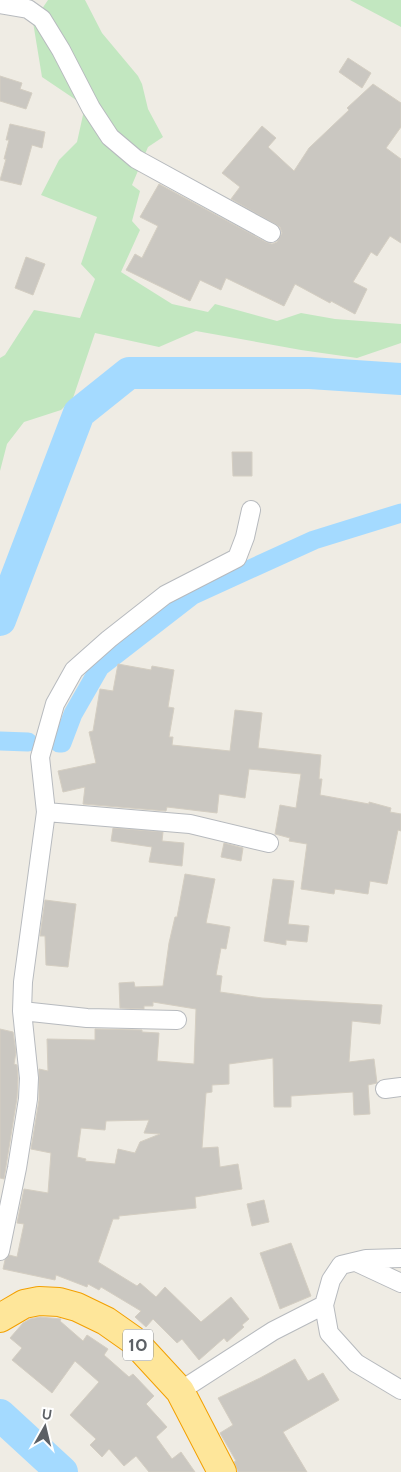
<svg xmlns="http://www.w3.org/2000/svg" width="401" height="1472" viewBox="0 0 401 1472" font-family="Cabin,sans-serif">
	<rect width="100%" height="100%" fill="#efece4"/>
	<!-- green -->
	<path fill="#c2e7c0" d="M48,0H85L102,33L138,76L142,84L148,109L163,137L148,147L132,185L140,191L132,221L140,230L121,272L172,304L208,312L215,304L277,321L301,313L335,319L401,324V343L357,358L301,350L196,331L159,347L95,333L73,398L61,410L24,422L7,444L0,471V358L5,355L34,310L80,318L95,279L81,264L97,217L41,195L59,160L77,142L85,106L42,77L33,22Z
		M350,0H401V27Z"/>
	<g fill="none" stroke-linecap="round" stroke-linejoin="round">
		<!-- canal -->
		<path stroke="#a4daff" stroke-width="19" d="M0,741L28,742
			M59,743H62L73,714L100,667L193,595L314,540L401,513"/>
		<!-- river -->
		<path stroke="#a4daff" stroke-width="32" d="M0,620L79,413L129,373H310L401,379
			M0,1415L62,1472"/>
	</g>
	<!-- building -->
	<path fill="#cac7c1" stroke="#d4cec2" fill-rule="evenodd" d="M348,58L371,73L362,88L339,72Z
		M0,76L22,83L20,89L32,93L26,109L0,101Z
		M373,84L401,103V127L386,148L401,159V243L390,236L377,256L371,252L353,282L367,289L355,314L331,301L330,303L295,284L284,306L226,278L221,290L200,280L190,301L126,270L135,254L142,258L158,226L140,217L159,184L266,242L272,244L277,242L282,233L280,227L231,199L240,187L222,173L262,126L276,138L268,147L294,171L309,148L349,110L347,108Z
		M10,124L45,132L42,148L32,145L21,185L0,180L6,159H4L9,140H6Z
		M26,257L45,264L33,295L15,288Z
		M232,452H252V476H233Z
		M118,664L151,670L152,666L174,670L168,707L174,708L169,737H173L172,745L230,751L235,710L262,713L258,748L321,755L319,779H322L320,795L369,804V802L391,808L390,812L401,814V831L398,830L387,884L370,881L368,894L335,889L334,894L301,889L307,844L289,841L290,838L275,834L280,805L296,808L301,774L249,769L245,798L219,794L217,813L167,807L166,811L83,804L85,787L63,792L58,771L96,763L89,732L93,731L100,689L113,691Z
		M113,828L163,832L162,841L184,843L182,866L149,862L152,847L111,841Z
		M224,843L243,848L241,861L221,857Z
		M185,874L215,879L206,923L230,927L226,949L221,948L216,975L222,976L220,992L262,998L382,1005L380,1024L352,1021L349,1062L374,1059L377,1083L368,1085L370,1114L354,1115L353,1092L291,1096V1107H274L273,1058L229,1064V1084L212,1085V1092L206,1093L202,1148L218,1147L220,1167L238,1164L242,1189L195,1197L196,1208L119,1216V1219H113L98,1262L137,1286L140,1283L156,1297L165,1287L201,1322L231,1297L249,1319L242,1325L244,1327L227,1342L224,1338L199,1360L182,1339L177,1343L153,1319L146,1327L135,1317L141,1311L101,1287L99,1290L88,1284L87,1287L56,1275L55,1280L3,1269L5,1260L9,1255L17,1257L24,1224L17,1223L24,1189L48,1193L51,1153L31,1149L39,1100V1069L48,1071L47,1039L95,1040V1029L142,1030V1032L159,1033L157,1061L194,1064L196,1009L153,1002V1006H144V1009L120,1008L119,983L134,982L135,987L163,986L169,943L175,917H177ZM149,1120L144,1133L160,1134L140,1142L135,1153L118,1149L115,1164L85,1161L86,1159L77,1157L81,1128L105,1130L106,1121Z
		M273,879L294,881L288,924L309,926L307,942L286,940V945L264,941Z
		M45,900L76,904L68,967L46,965L45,936H40Z
		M0,1029L13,1032L16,1052L14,1064L17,1065L18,1078L17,1098L4,1179L0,1178Z
		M264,1200L269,1222L252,1226L247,1204Z
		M291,1243L311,1296L280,1309L260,1253Z
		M40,1317L61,1319L60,1321L83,1341L87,1335L108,1349L104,1355L129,1377L133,1374L154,1396L146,1404L167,1427L156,1437L172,1459L181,1452L195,1472H149L136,1456L124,1466L109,1449L102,1457L90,1445L96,1439L70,1415L99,1382L75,1361L52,1393L12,1360L22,1348L10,1338L23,1323L30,1319Z
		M295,1359L308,1381L323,1373L339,1400L283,1432L307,1472H238L234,1462L236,1461L220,1433L233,1425L218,1398L260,1378Z"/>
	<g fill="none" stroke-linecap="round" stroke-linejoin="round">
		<defs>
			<path id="minor" d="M0,4L28,9L42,19L61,50L91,108L110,137L136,159L271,233
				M46,812L40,757L55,704L74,670L109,639L165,595L237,558L245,537L251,510
				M22,1011L87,1018L177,1020
				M385,1089L401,1087
				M0,1251L17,1168L28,1099L29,1078L22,1011L23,982L46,812L190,824L269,843
				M401,1258L366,1259L341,1265L331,1280L324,1305L329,1333L356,1363L401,1390
				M356,1262L401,1283
				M180,1391L273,1331L324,1305"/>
			<path id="trunk" d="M0,1318L24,1304L39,1301L59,1302L77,1307L106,1321L133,1340L180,1391L222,1472"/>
		</defs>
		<!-- minor casing -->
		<use href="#minor" stroke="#b7babe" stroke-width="20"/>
		<!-- trunk casing -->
		<use href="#trunk" stroke="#f3a000" stroke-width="30"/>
		<!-- minor -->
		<use href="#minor" stroke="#fff" stroke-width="18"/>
		<!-- trunk -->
		<use href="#trunk" stroke="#fee69a" stroke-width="28"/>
	</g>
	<g text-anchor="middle" stroke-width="4" stroke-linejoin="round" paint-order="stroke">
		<!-- shield labels -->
		<rect fill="#fff" stroke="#8d9093" stroke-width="1" x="123" y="1329.5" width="30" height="31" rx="4"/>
		<g font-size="18" font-weight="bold" fill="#5c6065">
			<text x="138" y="1351">10</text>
		</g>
	</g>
	<!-- north arrow -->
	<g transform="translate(45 1427) rotate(8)" stroke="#ffffff" stroke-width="4" paint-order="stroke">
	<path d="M0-4L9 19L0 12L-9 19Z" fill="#5c6065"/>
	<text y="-8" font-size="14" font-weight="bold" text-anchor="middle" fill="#5c6065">U</text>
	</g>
</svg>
